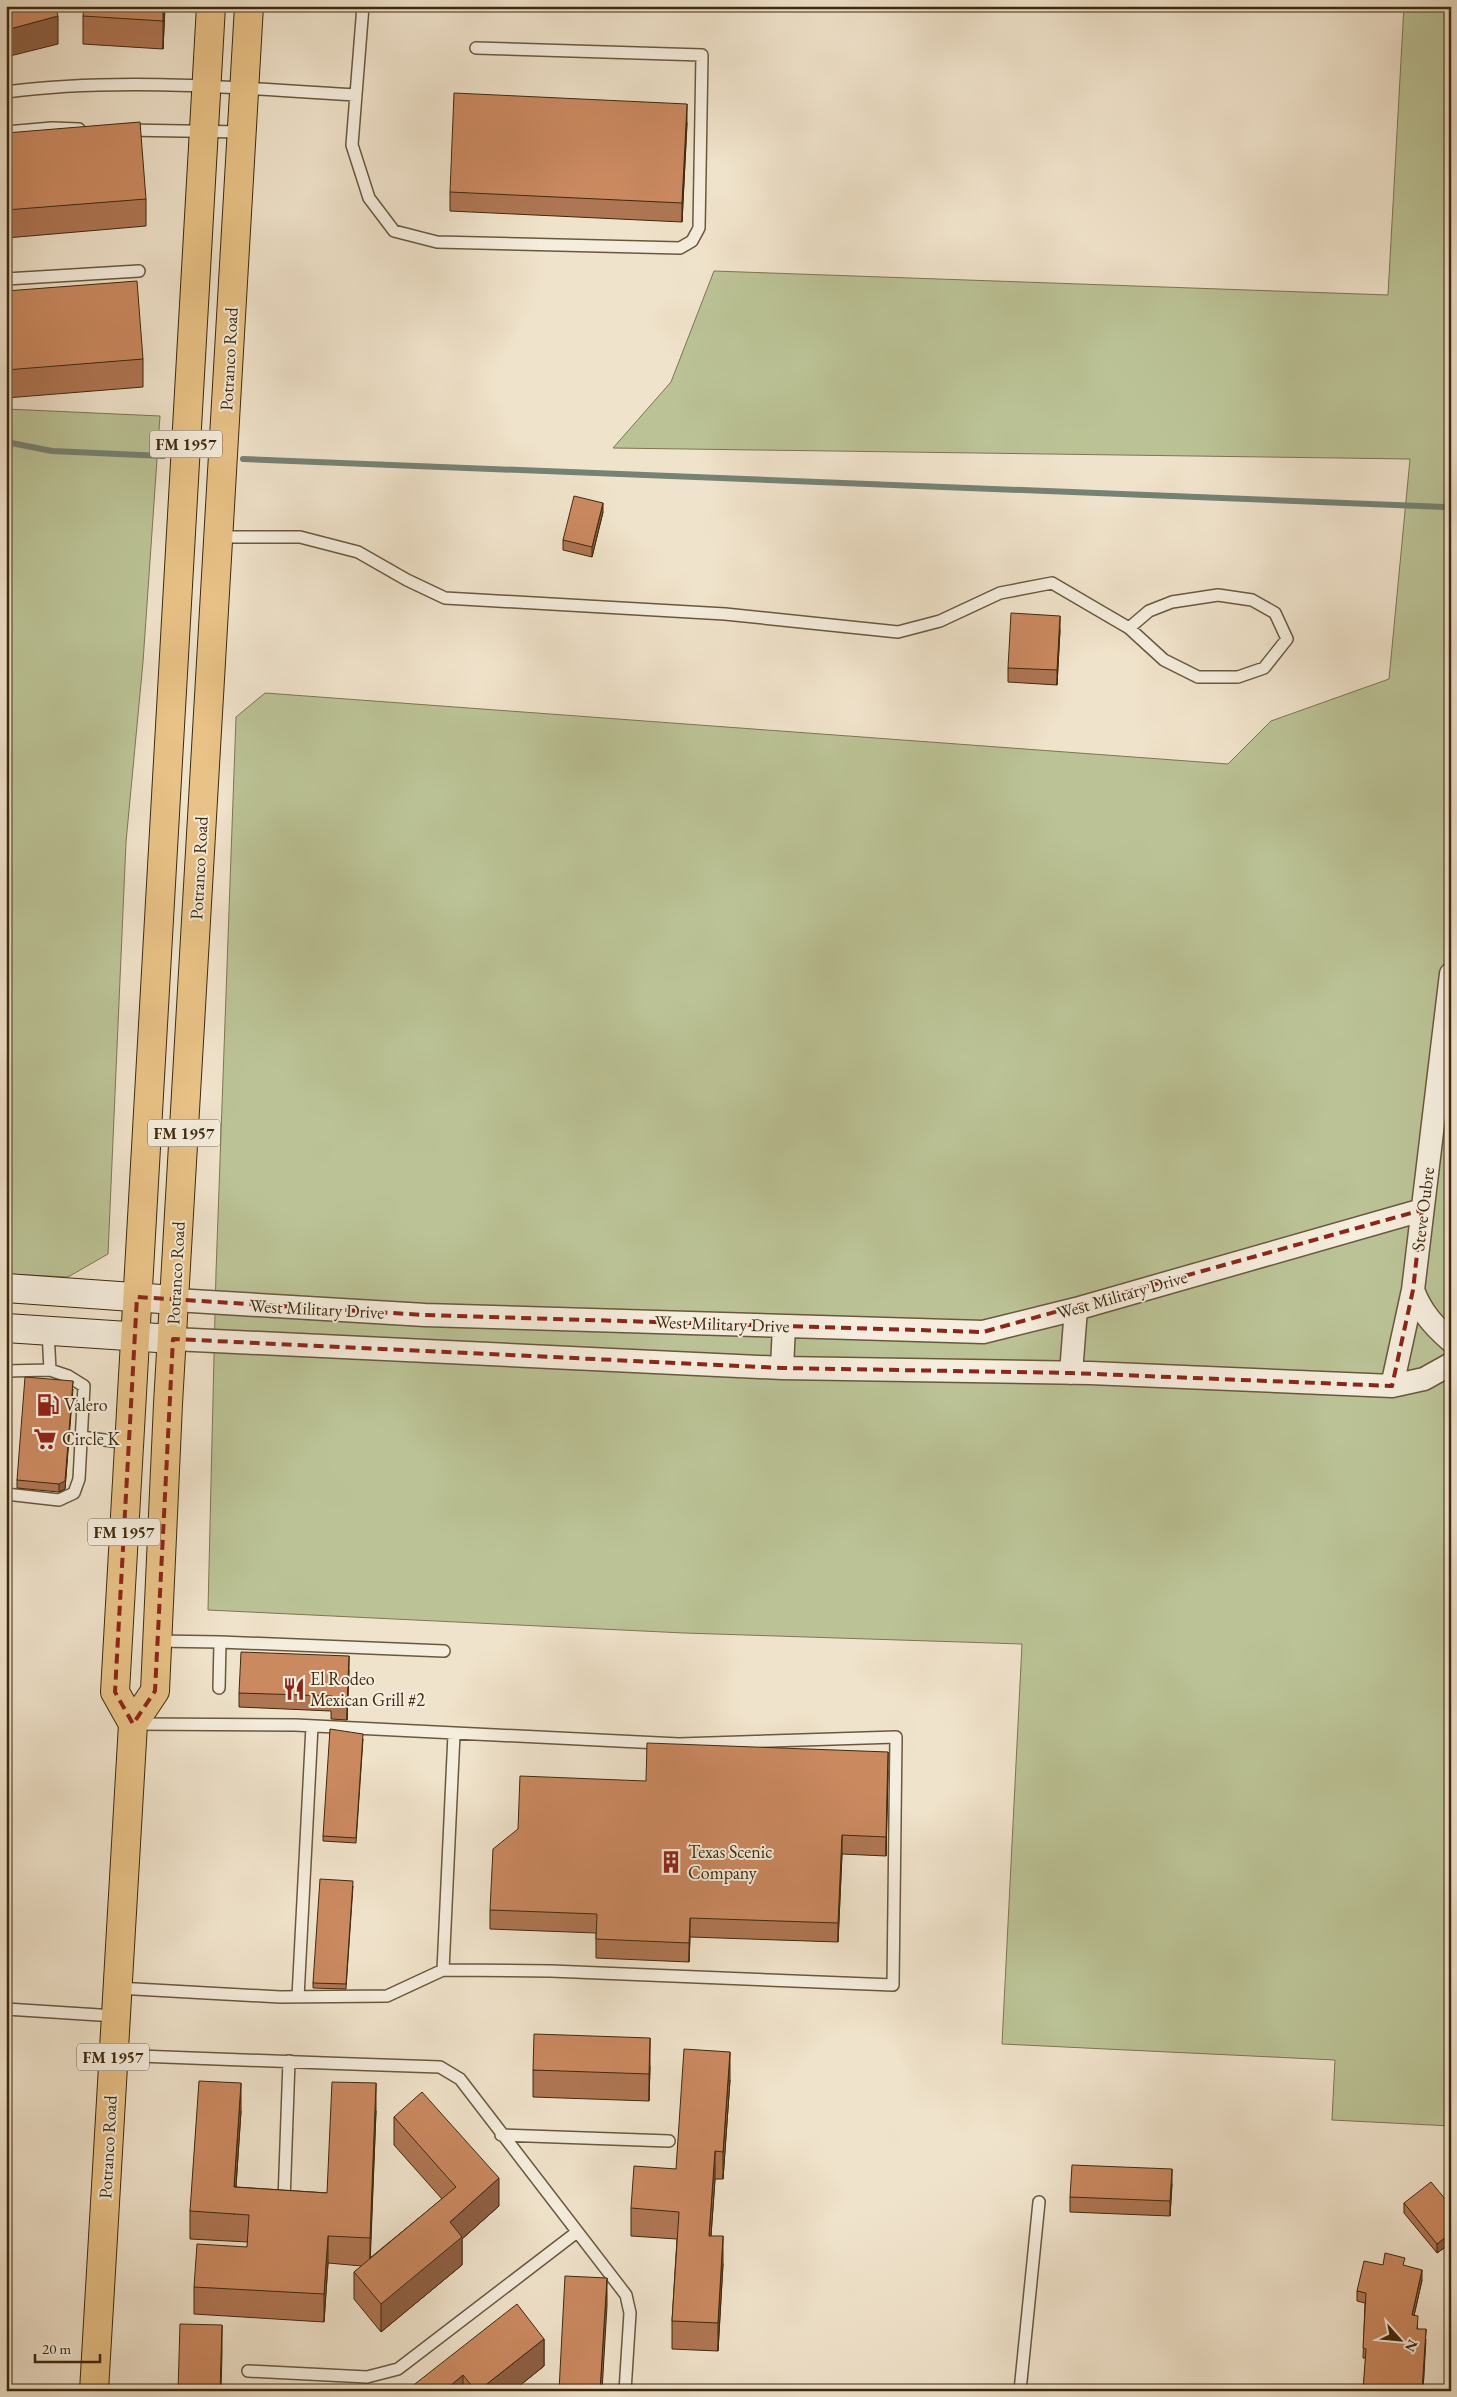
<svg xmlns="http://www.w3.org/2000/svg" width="1457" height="2397" viewBox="0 0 1457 2397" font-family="'EB Garamond',serif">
	<rect width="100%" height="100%" fill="#f0e3cb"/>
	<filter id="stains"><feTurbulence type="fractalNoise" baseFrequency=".004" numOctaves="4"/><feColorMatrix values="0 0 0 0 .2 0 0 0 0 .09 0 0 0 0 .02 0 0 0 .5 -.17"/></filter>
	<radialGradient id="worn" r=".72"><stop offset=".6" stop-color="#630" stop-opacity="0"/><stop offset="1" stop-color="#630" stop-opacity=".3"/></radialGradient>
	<!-- green -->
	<path fill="#bbc396" stroke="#7c7652" d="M1404,6H1451V2126L1332,2120L1335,2060L1002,2044L1022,1644L684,1633L208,1610L216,1272L236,717L265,693L1228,764L1271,721L1389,679L1410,459L613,448L671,382L714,271L1388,295Z
		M6,409L160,416L143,662L126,842L108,1254L68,1277L6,1274Z"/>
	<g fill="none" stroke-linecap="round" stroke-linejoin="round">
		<!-- stream -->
		<path stroke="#758274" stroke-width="6" d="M6,442L52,451L163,456
			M243,459L1445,507L1451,509"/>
		<defs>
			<path id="lane" d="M363,6L352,145L369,198L394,231L437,242L680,248L692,241L699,228L702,55L476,48
				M6,92C119,77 242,88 355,95
				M125,130L242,132
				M6,132L52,128L79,129
				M6,279L139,271
				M219,537H300L358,552L407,580L445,598L725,614L898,632L940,621L1000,593L1052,583L1129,628L1164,660L1198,677H1238L1264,668L1287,639L1275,613L1252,600L1218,595L1172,602L1149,611L1129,628
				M6,1371L50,1370
				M81,1437L128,1443
				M6,1494L59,1500L74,1493L79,1479L84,1386L68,1376L50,1370L48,1331
				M157,1641L220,1642L219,1688
				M220,1642L444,1651
				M443,1970L454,1734
				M117,1988L280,1997L387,1996L443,1970L551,1971L893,1985L896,1737L679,1744L295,1725L136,1724
				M298,1997L312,1726
				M6,2009L115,2016
				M113,2055C222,2060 331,2063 440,2067L460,2079L626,2295L630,2313L625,2391
				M501,2135L669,2141
				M284,2201L289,2061
				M248,2371L367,2377L398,2369L577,2232
				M1020,2391L1039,2202"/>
			<path id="street" d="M1451,974L1413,1290C1421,1312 1434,1326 1451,1341
				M175,1300L425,1315L983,1332L1076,1309L1422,1210
				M173,1339L782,1368L1090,1373L1392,1386L1424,1379L1451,1364
				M782,1368L784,1326
				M1071,1373L1076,1309
				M1392,1386L1413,1290"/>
			<path id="secondary" d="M6,1288L175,1300
				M6,1328L173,1339"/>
			<path id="primary" d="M133,1724L115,1692L211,6
				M94,2391L133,1724L155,1691L168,1404L249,6"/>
		</defs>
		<!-- lane casing -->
		<use href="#lane" stroke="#6a583d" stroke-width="14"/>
		<!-- street casing -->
		<use href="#street" stroke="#6a583d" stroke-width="25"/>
		<!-- secondary casing -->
		<use href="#secondary" stroke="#3e290e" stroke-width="30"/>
		<!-- primary casing -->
		<use href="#primary" stroke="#3e290e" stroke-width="30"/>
		<!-- lane -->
		<use href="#lane" stroke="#f5eddd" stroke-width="11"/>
		<!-- street -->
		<use href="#street" stroke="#f5eddd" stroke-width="22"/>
		<!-- secondary -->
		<use href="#secondary" stroke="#f5eddd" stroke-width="28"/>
		<!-- primary -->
		<use href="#primary" stroke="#e8c286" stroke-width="28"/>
	</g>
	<!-- wall -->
	<path fill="#af7653" stroke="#3e290e" d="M165,6L163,49L83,44V16Z
		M687,123L682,222L450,211V192Z
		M6,133L146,199V226L6,238Z
		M6,291L143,359V387L6,398Z
		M603,512L592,557L563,550V540Z
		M1060,630L1057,685L1008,682V668Z
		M73,1389L65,1489L59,1492L17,1488V1480Z
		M349,1670L347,1720L331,1719V1711L239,1707V1693Z
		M363,1739L356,1843L323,1841V1836Z
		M888,1771L886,1856L842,1854L838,1942L690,1937L689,1962L596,1958V1933L490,1929V1910L646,1781Z
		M353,1886L346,1989L313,1988V1983Z
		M650,2066L649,2101L533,2097V2070Z
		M730,2080L723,2179H715L711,2236L723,2264L718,2351L672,2349V2321L677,2239L631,2236V2208L676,2169Z
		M241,2111L236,2187L327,2193L376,2111L370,2258L442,2199L394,2145V2117L499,2206L462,2239V2265L381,2332L354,2299V2272L362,2266L328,2263L324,2322L194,2314V2287L247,2247L248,2242L190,2239V2211Z
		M1172,2184L1170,2216L1070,2212V2197Z
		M1404,2203L1449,2229L1451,2243L1437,2253L1404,2213Z
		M1383,2265L1405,2266L1422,2280L1414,2315L1418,2329L1426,2339L1423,2391H1363L1366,2358H1363L1365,2303L1357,2301V2291Z
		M544,2339V2366L513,2391H406Z"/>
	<!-- shaded-wall -->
	<path fill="#8e6043" stroke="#3e290e" d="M163,6H165L163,49Z
		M58,16V44L6,57V30Z
		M687,104V123L682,222V203Z
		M603,503V512L592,557V547Z
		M1060,616V630L1057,685V670Z
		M73,1381L65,1489L59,1492V1484Z
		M349,1656V1670L347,1720V1706Z
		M888,1752V1771L886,1856V1837Z
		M842,1835V1854L838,1942V1923Z
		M690,1918V1937L689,1962V1943Z
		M650,2038V2066L649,2101V2074Z
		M730,2052V2080L723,2179V2152Z
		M241,2083V2111L234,2215V2187Z
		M376,2083V2111L370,2266V2238Z
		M715,2151V2179L709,2263V2236Z
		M1172,2169V2184L1170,2216V2201Z
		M499,2178V2206L462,2239V2265L381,2332V2304L450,2222Z
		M1451,2218V2228L1449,2229V2234L1451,2233V2243L1437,2253V2244L1446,2221Z
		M328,2236V2263L324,2322V2294Z
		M723,2236V2264L718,2351V2323Z
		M1422,2270V2280L1412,2325V2315Z
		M607,2278V2306L602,2391H600Z
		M222,2325V2353L221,2391H220Z
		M1426,2329L1423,2391H1422Z
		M544,2339V2366L513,2391H478Z
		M463,2375V2391H444Z"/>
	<!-- building -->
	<path fill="#cb8960" stroke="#3e290e" d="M6,6H55L58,16L6,30Z
		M84,6H163V21L83,16Z
		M454,93L687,104L682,203L450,192Z
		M140,122L146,199L6,210V133Z
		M137,281L143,359L6,370V291Z
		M574,496L603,503L592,547L563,540Z
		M1011,613L1060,616L1057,670L1008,668Z
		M25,1377L73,1381L65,1481L59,1484L17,1480Z
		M241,1652L349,1656L347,1706L331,1705L332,1696L239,1693Z
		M330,1729L363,1734L356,1838L323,1836Z
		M647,1743L888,1752L886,1837L842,1835L838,1923L690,1918L689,1943L596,1939L597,1914L490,1910L493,1849L518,1829L520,1776L646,1781Z
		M320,1879L353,1881L346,1984L313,1983Z
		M534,2034L650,2038L649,2074L533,2070Z
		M684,2049L730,2052L723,2152L715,2151L709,2236H723L718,2323L672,2321L679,2212L631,2208L634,2166L676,2169Z
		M199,2081L241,2083L234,2187L327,2193L332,2082L376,2083L370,2238L328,2236L324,2294L194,2287L197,2244L247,2247L249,2215L190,2211Z
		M422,2092L499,2178L450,2222L462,2237L381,2304L354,2272L456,2187L394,2117Z
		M1072,2165L1172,2169L1170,2201L1070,2197Z
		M1431,2182L1451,2206V2218L1446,2221L1449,2225L1446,2228L1451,2233L1437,2244L1404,2203Z
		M1385,2253L1405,2258L1403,2265L1422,2270L1412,2315L1418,2316L1417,2329H1426L1422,2391H1363L1366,2349L1363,2348L1366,2293L1357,2291L1364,2261L1383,2265Z
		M565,2276L607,2278L600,2391H559Z
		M517,2304L544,2339L478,2391H476L463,2375L444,2391H406Z
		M180,2324L222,2325L220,2391H178Z"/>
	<!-- marked area -->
	<path fill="none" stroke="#8f2418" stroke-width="4" stroke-dasharray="10 6" stroke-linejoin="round" d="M1422,1210L1413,1290L1392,1386L1071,1373L782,1368L173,1339L155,1691L133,1724L115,1692L137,1297L425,1315L983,1332Z"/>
	<!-- icons -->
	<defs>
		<symbol id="fuel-bare" viewBox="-9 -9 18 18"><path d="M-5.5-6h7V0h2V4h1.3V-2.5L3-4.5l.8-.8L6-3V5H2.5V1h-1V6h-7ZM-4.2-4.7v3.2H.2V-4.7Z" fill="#8f2418" stroke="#f5eddd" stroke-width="2.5" paint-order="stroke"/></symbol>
		<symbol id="supermarket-bare" viewBox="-9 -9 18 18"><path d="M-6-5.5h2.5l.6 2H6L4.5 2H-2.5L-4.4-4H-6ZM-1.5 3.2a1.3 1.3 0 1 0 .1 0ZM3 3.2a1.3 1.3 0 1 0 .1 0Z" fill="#8f2418" stroke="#f5eddd" stroke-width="2.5" paint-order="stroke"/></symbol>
		<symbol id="restaurant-bare" viewBox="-9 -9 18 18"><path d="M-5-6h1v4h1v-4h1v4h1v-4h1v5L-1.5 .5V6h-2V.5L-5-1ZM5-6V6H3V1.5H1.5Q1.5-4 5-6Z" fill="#8f2418" stroke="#f5eddd" stroke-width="2.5" paint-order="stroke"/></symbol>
		<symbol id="building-bare" viewBox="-9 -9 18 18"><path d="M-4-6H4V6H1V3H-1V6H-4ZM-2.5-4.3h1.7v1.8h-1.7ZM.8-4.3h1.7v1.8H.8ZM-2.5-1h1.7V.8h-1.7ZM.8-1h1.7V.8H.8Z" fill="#8f2418" stroke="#f5eddd" stroke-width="2.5" paint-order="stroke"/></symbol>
	</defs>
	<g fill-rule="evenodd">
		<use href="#fuel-bare" x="32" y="1389" width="32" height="32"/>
		<use href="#supermarket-bare" x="29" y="1423" width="32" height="32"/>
		<use href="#restaurant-bare" x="278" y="1673" width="32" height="32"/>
		<use href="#building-bare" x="655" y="1846" width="32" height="32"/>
	</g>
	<g text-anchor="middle" stroke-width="4" stroke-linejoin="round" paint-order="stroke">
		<!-- shield labels -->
		<g fill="#f5eddd" stroke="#75644c" stroke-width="1">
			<rect x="150" y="430.5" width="72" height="27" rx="4"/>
			<rect x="148" y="1119.5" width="72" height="27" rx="4"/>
			<rect x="88" y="1518.5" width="72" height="27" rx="4"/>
			<rect x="77" y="2043.5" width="72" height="27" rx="4"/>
		</g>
		<g font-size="16" font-weight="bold" fill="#3e290e">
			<text x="186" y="450">FM 1957</text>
			<text x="184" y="1139">FM 1957</text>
			<text x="124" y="1538">FM 1957</text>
			<text x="113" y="2063">FM 1957</text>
		</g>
		<!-- street labels -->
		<g font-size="18" fill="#3e290e" stroke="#f5eddd">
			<text transform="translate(229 359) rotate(-87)" y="6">Potranco Road</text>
			<text transform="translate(199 868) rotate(-87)" y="6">Potranco Road</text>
			<text transform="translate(1423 1209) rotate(-83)" y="6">Steve Oubre</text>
			<text transform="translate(176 1273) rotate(-87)" y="6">Potranco Road</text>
			<text transform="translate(1122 1295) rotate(-16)" y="6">West Military Drive</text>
			<text transform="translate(317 1309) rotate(3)" y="6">West Military Drive</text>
			<text transform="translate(722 1324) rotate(2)" y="6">West Military Drive</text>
			<text transform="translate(108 2147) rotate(-87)" y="6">Potranco Road</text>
		</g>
		<!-- poi labels -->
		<g font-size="18" fill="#3e290e" stroke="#f5eddd" text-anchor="start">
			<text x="64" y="1411">Valero</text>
			<text x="62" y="1445">Circle K</text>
			<text x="310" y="1685">El Rodeo<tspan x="310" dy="21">Mexican Grill #2</tspan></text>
			<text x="688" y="1858">Texas Scenic<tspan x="688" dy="21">Company</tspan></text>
		</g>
	</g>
	<!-- margin -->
	<rect width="1457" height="2397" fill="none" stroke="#f0e3cb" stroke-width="25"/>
	<rect x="8" y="8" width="1442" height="2382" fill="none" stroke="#3e290e" stroke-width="2.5"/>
	<rect x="12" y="12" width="1432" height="2372" fill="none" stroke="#3e290e"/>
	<!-- north arrow -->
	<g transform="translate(1400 2340) rotate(117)" stroke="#f5eddd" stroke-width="4" paint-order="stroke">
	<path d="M0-4L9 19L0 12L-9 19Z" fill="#3e290e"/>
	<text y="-8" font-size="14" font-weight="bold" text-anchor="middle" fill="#3e290e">N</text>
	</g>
	<!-- scale -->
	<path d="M35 2354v8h65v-8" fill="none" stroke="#3e290e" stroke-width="2.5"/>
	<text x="42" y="2354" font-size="15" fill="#3e290e" stroke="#f5eddd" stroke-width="4" paint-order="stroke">20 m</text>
	<rect width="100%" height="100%" filter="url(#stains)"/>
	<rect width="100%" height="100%" fill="url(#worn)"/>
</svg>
